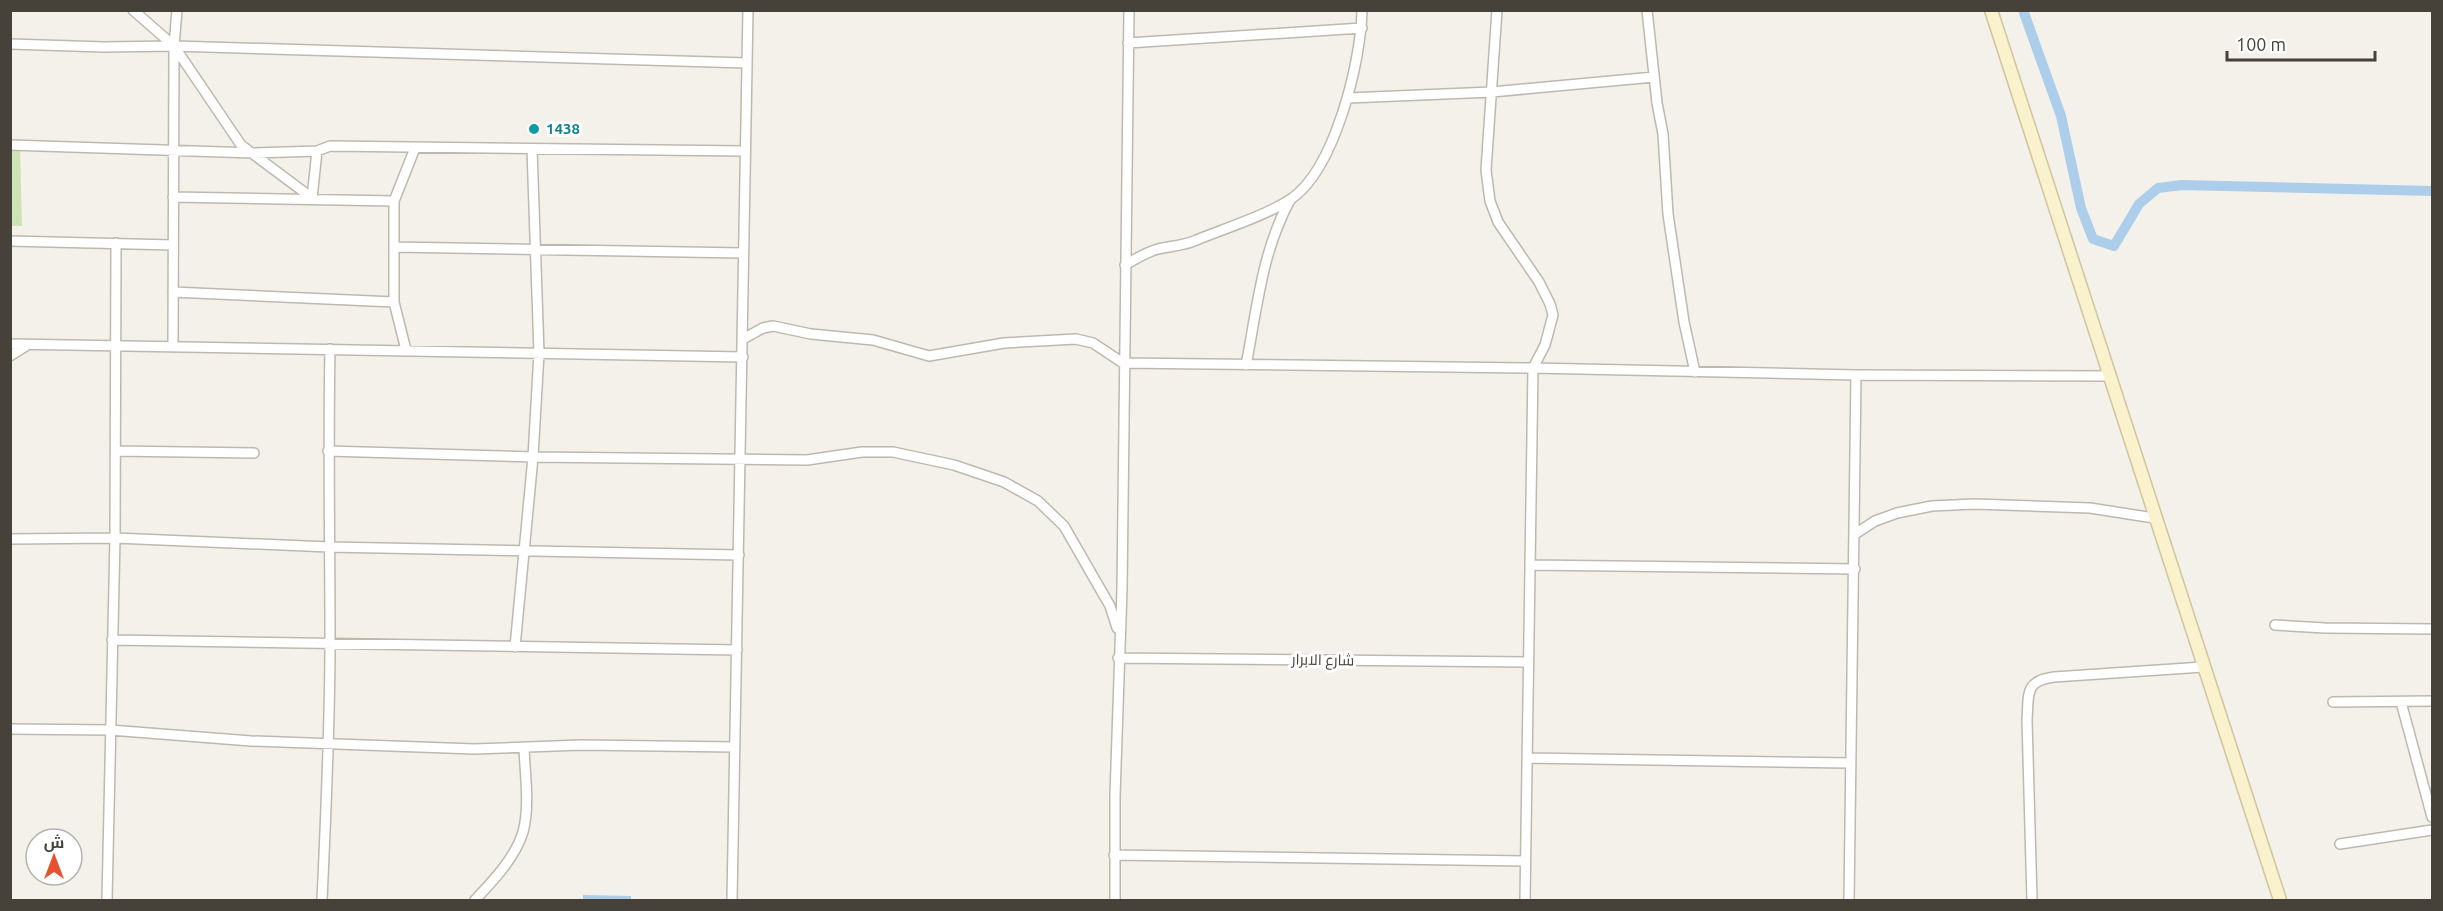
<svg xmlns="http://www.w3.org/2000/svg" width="2443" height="911" viewBox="0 0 2443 911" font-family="Ubuntu,Cairo,sans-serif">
	<rect width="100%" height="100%" fill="#f3f1ea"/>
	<!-- green -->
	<path fill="#cde3b6" d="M10,149H20L22,226H11Z"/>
	<!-- water -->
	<path fill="#acceea" d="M583,895L631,896V900H583Z"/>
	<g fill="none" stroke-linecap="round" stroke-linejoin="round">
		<!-- canal -->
		<path stroke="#acceea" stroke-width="10" d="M2023,10L2061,116L2081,208L2093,239L2114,246L2139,204L2158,188L2182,185L2432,191"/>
		<defs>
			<path id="street" d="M133,10L174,46L241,145L312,198
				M1497,10L1486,170L1490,201L1498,222L1539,282L1550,304L1553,315L1545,345L1533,368L1525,900
				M1647,10L1657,103L1663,134L1668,214L1684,322L1695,372
				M1128,43L1362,28
				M10,44L104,47L174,46L747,63
				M1348,98L1492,92L1654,77
				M10,145L253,153L317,151L330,146L744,151
				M173,197L394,201
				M312,198L317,151
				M10,241L173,245
				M394,247L743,253
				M1125,265C1136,259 1146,252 1158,249C1170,246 1182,246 1194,241C1223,229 1265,216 1291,199C1335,169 1361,62 1362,10
				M173,292L394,302
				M743,339L763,328L773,326L811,334L873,340L929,356L1004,343L1076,339L1093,343L1123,363L1533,368L1856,375L2110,376
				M10,344L743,357
				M173,346L174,46L177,10
				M406,350L394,302V201L415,148
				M10,356L26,346
				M1246,365C1257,309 1262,251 1290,200
				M116,451L254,453
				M328,451L533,457L807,460L862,452H893L954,465L1004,482L1038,501L1064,526L1110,606L1117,628
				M1855,534L1875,521L1897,513L1932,506L1974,504L2090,508L2154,518
				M10,539L115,538L329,547L739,555
				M1530,565L1855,569
				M2275,625L2325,628L2432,629
				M112,640L737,650
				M515,647L533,457L539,353L532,149
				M1118,658L1528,662
				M2333,702L2432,701
				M2401,702L2432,817
				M10,729L110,730L251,741L474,749L581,745L735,747
				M1527,758L1850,763
				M2340,844L2432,830
				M1114,855L1525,861
				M107,900L115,538L116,243
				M322,900C326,814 330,727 330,641C330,544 328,446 330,349
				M475,900C493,881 515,858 523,832C530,806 525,775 524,748
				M732,900L748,10
				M1115,900V796L1122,589L1129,10
				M1849,900L1856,375
				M2032,900L2027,720C2029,694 2024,681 2054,677L2203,667"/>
			<path id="secondary" d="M1991,10L2280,900"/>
		</defs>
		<!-- street casing -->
		<use href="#street" stroke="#beb9ad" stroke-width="12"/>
		<!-- secondary casing -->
		<use href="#secondary" stroke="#cfc49d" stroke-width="15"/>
		<!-- street -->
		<use href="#street" stroke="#fff" stroke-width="9"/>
		<!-- secondary -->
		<use href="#secondary" stroke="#faf1cd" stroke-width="12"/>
	</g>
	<!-- markers -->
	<circle fill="#0f9aa8" stroke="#fff" stroke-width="2" cx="534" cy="129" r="6"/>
	<g text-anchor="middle" stroke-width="6" stroke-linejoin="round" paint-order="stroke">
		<!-- culture labels -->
		<g font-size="15" font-weight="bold" fill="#0d838f" stroke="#fff" text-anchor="start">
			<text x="546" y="134">1438</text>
		</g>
		<!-- street labels -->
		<g font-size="15" fill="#464239" stroke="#fff">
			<text transform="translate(1323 660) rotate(1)" y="5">شارع الابرار</text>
		</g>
	</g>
	<!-- border -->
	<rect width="2443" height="911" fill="none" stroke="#464239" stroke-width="24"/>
	<!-- north arrow -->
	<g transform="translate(54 857)"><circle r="28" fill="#ffffff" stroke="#b5b3b0" stroke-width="1.5"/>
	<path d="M0-4.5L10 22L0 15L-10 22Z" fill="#e6522e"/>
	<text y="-9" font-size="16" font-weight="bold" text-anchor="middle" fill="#464239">ش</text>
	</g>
	<!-- scale -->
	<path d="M2227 51v9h148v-9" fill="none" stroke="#464239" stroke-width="3"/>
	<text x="2236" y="51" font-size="18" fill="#464239" stroke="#ffffff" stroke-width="4.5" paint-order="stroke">100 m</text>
</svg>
